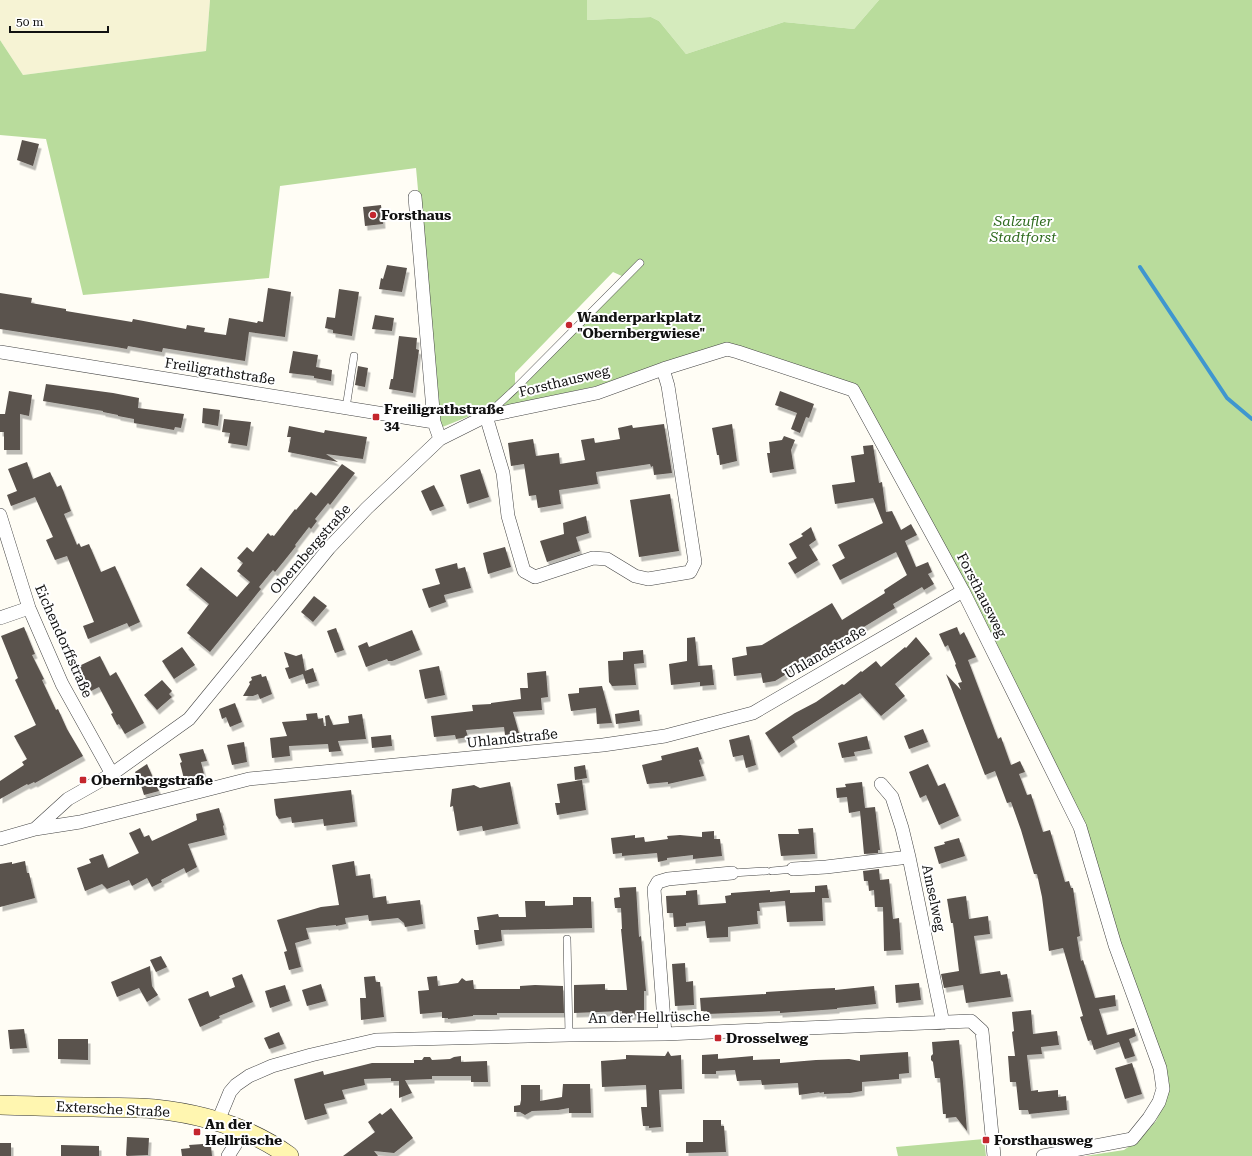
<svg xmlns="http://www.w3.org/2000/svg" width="1252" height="1156" viewBox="0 0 1252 1156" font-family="'Roboto Serif',serif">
	<defs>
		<filter id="shadow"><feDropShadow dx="2.5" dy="4.5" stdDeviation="0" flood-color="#0004"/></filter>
	</defs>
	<rect width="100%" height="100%" fill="#fffdf5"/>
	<!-- farmland -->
	<path fill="#f6f3d4" d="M0,0H210L206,51L23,75L0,40Z"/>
	<!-- green -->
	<path fill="#d5ebbd" d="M587,0H879L854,29L784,22L686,54L659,21L651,17L587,20Z"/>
	<!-- forest -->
	<path fill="#b9dc9c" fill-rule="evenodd" d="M210,0H587V20L651,17L659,21L686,54L784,22L854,29L879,0H1252V1156H1085L1124,1150L1141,1138L1156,1121L1165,1102L1169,1081L1120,944L1086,828L856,387L730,346L661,363L597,386L482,411L440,428L416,168L280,186L269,278L83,295L46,139L0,135V40L23,75L206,51ZM613,272L624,277L515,389V373Z
		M984,1139L986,1156H898L896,1147Z"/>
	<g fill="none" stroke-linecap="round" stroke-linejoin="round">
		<!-- stream -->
		<path stroke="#3f96cf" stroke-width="4" d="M1140,267L1227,398L1252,419"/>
	</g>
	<!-- building -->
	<path fill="#5a524d" filter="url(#shadow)" d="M22,140L39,144L33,166L17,160Z
		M381,205L383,224L365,226L363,207Z
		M387,265L407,268L402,292L379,289L381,278L383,279Z
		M268,288L291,292L285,337L249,332L245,361L163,348L162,352L128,346L127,349L116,347L0,329V293L32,298L31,303L66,309V311L132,322L133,319L186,329L187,325L205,328L204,332L226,335L229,318L257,323L258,321L263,322Z
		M339,289L359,292L352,336L333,333V330L325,328L327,317L335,318Z
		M375,315L394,318L392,331L372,329Z
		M399,336L417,338L416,349L419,350L413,393L389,389L391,379H393Z
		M293,351L318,355L316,367L332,370L331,381L314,378V376L289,373Z
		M358,366L368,368L365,387L355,385Z
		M46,384L113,393L139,398L138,408L184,414L181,428L175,427L174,430L134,423V419L118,416V415L103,412V411L43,401Z
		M9,391L32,395L29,416L20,414V450H4V432H0V414H5Z
		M780,391L814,404L809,418L806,417L800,433L791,429L797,413L775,405Z
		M203,408L220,410L218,426L202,423Z
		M224,419L251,422L247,446L228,443L230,433L222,432Z
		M664,424L672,473L654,475L653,466L651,467L650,464L596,472L598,484L559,490L561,504L538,508L536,495L529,496L524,464L511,466L508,443L533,439L536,456L559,453L560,464L585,460L581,440L594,438L595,443L620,439L618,428L632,425L633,428Z
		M732,424L737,461L720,465L719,455H717L712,428Z
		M289,426L324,433L325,430L367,437L363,459L326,454L338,462L288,452L291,437H287Z
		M784,436L795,440L791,450L794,469L770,473L767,453H770L769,442L782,440Z
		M873,445L879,483L882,482L886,512L892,511L901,530L911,524L917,535L905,541L916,567L928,562L932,572L928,574L934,584L924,590L922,587L893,604L895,608L775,681L763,683L761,673L734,676L732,658L747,655L746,647L762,645L832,603L842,620L885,593L884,590L907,575L896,552L840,580L832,565L845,558L838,545L883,523L873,498L835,504L832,485L855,482L851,456L864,454L863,446Z
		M27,462L33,479L50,472L57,487L61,485L71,511L64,514L77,545L79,543L81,547L89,544L101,572L115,566L140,622L129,627L127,623L88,639L83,626L94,622L67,556L55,560L46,540L53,537L35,497L11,506L7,495L17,491L8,469Z
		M342,464L355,473L330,505L328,503L315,519L317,521L311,529L309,527L295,545L296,546L284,561L275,572L273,570L259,587L261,589L210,652L187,633L209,604L186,585L201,567L237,597L250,582L237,571L243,563L237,558L247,547L253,552L268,533L271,536L272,535L274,536L295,509L296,510L311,492L316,496Z
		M480,469L489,497L467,504L460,475Z
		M434,485L444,506L430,511L421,491Z
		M670,494L679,551L639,557L630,500Z
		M586,516L589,533L576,537L580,551L547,562L540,541L564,534L563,523Z
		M811,527L816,540L809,545L818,560L795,574L788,563L797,558L789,544L803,536L801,534Z
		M505,547L511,567L488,574L483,553Z
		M457,563L458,569L465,567L471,588L444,595L446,602L429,608L422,589L440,584L435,569Z
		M314,596L327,606L313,622L301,612Z
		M24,627L35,654L32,655L44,679L42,680L56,710L58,709L67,729L83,756L35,783L34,782L28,785L27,784L0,799V781L24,765L22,762L27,759L14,736L36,725L15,680L18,678L1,636Z
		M957,627L960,635L964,632L976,657L968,660L998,739L1001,737L1011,765L1020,761L1025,772L1019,774L1027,795L1031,794L1043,832L1050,830L1065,882L1069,881L1071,888H1073L1080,936L1077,937L1081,961L1083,960L1095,998L1115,995L1116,1006L1099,1009L1107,1035L1134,1028L1136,1036L1129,1039L1135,1056L1125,1059L1119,1042L1094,1050L1091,1040L1088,1041L1080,1017L1083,1016L1063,948L1049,951L1042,897L1037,874H1034L1021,830L1011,802L1007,803L995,771L985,775L946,674L961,690L958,683L962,682L955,665L956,664L948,645L945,647L939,634Z
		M336,628L344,650L335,653L327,631Z
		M412,630L420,650L392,661H388L387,659L366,667L358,646L367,642L369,647Z
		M695,637L698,666L712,665L714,685L700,686V682L671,685L669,664L687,661V638Z
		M916,637L930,654L895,684L905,696L881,716L860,693L792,737L795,742L779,753L765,733L795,713L816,702L842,684L844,685L861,671L862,672L876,661L881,667L905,647L906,648Z
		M182,647L195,665L174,679L162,661Z
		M643,650L644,663L634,664L636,685L612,686L609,682L608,661L623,660V652Z
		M284,652L296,656L302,654L305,671L313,668L317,681L306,684L303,674L289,679L285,668L289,667Z
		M100,656L110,676L116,672L144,723L125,734L119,724L117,725L111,714L113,713L99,687L91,691L79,666Z
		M439,666L445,695L425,699L419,670Z
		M546,671L548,697L541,698L542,710L513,712L519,733L505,735L504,727L466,730L468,737L456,739L455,735L434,737L431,716L473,711L472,705L491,704V703L521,699L520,688H528L527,673Z
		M261,674L262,677L266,676L272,694L260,699L258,694L253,696H243L250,684L249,682L252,680L251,677Z
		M162,680L172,691L169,694L172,697L157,710L144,695Z
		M602,686L612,723L597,724L596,708L571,711L568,694L579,693V688Z
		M235,703L242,722L230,727L226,717L222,719L219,709Z
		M639,710L640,721L616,724L615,714Z
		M317,713L318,719L323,718L324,726H326L325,716L329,715L333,725L349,723L348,716L362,714L366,739L338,741L341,751L329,752L328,744L289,746L290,756L272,758L270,738L287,736L282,722L307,720L306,714Z
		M923,729L928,742L909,749L904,736Z
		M391,735L392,746L372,748L371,737Z
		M749,735L756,765L746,768L743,755L733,757L729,740Z
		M867,736L870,749L854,752L855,756L842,758L838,743Z
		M244,742L247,762L232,765L227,745Z
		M698,747L702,759L699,760L704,776L668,784V782L647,784L642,765L662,760L661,756Z
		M203,749L207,761L201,762L204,774L184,779L180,763L182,762L179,754Z
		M147,764L159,791L144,795L140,782L135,772Z
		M928,764L938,786L945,783L959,816L939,825L926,795L920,798L909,772Z
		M585,765L587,778L575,780L574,767Z
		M582,780L586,810L557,815L555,803H560L557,784Z
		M510,782L518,824L483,831L482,826L457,831L453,806L450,807L452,789L474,785L480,788Z
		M862,782L865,808L875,807L880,850H878V853L864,854L860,811L849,813L847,797L837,798L836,788L846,787L845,784Z
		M351,790L355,822L324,826L323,819L292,823L291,817L279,819L276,815L274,799Z
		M219,808L224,825L223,826L225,835L188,844L197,867L186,873L184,868L161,880L162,882L152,887L147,878L132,886L129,880L107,889L102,884L85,891L77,868L91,863L89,859L103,854L108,868L139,853L129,833L140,828L144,837L149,835L152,841L197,820L196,814Z
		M813,828L815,854L781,856L778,834H799L798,829Z
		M714,831V839H720L722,856L693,859V855L667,858V860L658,862L657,853L622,856V853L613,854L611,838L635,835V838L644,837L645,842L668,839L667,836L680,835L702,837V832Z
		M959,838L965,856L939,864L934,847L945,844L944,842Z
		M25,861L27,873H29L35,898L0,907V864L12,862V864Z
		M354,861L356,876L370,874L373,898L386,896L387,904L420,900L423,924L405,927L404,923L398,918L369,921L368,915L345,918L346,924L336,926V925L306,928L309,939L295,943L301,967L289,970L284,952L287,951L277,920L321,907L339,905L332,865Z
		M879,869L880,880L889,879L893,919L899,918L901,950L884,951L883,907H875L874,890L869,891L868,881H864L863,871Z
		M827,885L829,898H822L823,921L787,922L785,901L759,903L760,911H757L758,924L728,927V937L707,938L705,921L686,923V926L674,927L673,913H667L666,896L686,895V891L697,890L698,905L726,903L725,896L731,895V893L770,890V892L790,890V893L815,892V886Z
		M636,887L639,937L641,936L646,991H644V1015L622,1016V1011L574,1013V985L605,984V990H627L621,929H622L621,908H615L614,898L620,897L619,888Z
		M966,896L969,919L988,916L990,934L974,936L980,974L1000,971L1001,975L1007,974L1011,997L966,1003L963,985L944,988L941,974L959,971L953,923H951L947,899Z
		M573,897H591L592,928L501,930L502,941L476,945L474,930H479L477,917L498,914L499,917H526L525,901H545V906L573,905Z
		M161,956L167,967L156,972L150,960Z
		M685,963L686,982L693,981L694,1005L675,1006L672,964Z
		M150,966L152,986L158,995L147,1002L139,988L117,997L111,982Z
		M242,974L253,1002L219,1016L220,1018L200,1027L188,999L208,991L210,997L235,987L232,978Z
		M375,976L376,982H380L384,1017L361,1020L360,998H366L364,977Z
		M437,976L438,986L458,983L462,978L466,981L473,980L474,989H520V986L535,985L563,986L564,1013H497V1015H473V1016L448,1019V1018H442V1012L420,1014L418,991L429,990L427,977Z
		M919,983L921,1000L896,1003L895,985Z
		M321,984L326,1001L307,1006L302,990Z
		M285,985L290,1001L270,1008L265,991Z
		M874,986L876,1004L837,1008V1009L780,1013V1011L707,1014V1011H701L700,998L766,994V992L813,989L835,988V990Z
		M1031,1010L1033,1034L1057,1031L1059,1045L1041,1047L1042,1054L1027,1055L1031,1091L1038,1090V1092L1058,1090V1097L1066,1096L1067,1110L1029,1114L1028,1110H1019L1016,1082H1010L1008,1056H1015L1012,1032L1014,1031L1012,1012Z
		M24,1029L27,1048L10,1049L8,1030Z
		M279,1032L284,1044L269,1049L264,1038Z
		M58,1039H88V1060L58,1059Z
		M959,1040L963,1082L967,1131L956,1117L946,1118V1114H943L940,1078H935L933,1062L931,1060V1056L933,1054L932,1042Z
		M668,1051L671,1056L681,1055L682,1089L659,1090L661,1127L649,1128V1126H643L641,1107H647L646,1085L602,1087L601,1061L626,1059V1055L665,1056Z
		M908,1052L909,1073L899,1074V1079L862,1082V1091L850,1093L824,1094V1092L819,1093L820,1092L799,1095L798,1083L762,1085L761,1080L737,1081L735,1070L716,1071V1074H702V1055L718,1054V1059L753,1056V1060L780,1059V1063L816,1060L849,1059L860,1061V1055Z
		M461,1056V1062L487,1061L488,1082H471V1076H432V1079L405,1080L412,1093L399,1098V1081H391V1078L364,1079L365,1085L342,1090L345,1099L324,1104L327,1114L305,1120L294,1079L323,1071L324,1075L372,1063H414V1060H422L424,1057H430L432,1060L450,1059L454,1057Z
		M1132,1063L1142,1094L1125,1099L1115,1068Z
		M563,1084H590L591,1113H569V1108L558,1110L532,1111L525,1115L520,1112H514V1106L520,1105L521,1100V1085H540V1101L562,1097Z
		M391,1108L413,1138L394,1153L374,1151L378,1156H343L375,1132L368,1122L380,1113L382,1115Z
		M703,1120H721V1126H724L726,1152L686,1153V1142H703Z
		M127,1137L149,1138L148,1155L127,1156L126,1155Z
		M0,1143H11V1156H0Z
		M203,1144V1146H211L212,1156H182L181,1149L190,1148L189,1145Z
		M61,1145L99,1146V1156H61Z"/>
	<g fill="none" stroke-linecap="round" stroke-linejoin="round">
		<defs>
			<path id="service" d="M346,408L354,356
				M489,413L515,389L640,263
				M772,871L793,869
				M732,873L766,871
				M567,939L569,1035"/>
			<path id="minor" d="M415,197L434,422
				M0,352L434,422L440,439
				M486,416L503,473L508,516L524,571L535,577L593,558L607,559L635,576L648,579L690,572L695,562L668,386L663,369
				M0,515L29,608L62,684L112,774
				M0,618L29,608
				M881,784L892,797L902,828L909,857L943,1023
				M35,829L80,822L249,779L603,745L665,736L753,713L963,591
				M0,839L35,829L68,799L112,774L189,719L329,548L367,508L440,439L486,416L597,393L663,369L727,349L738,352L853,390L963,591L1080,827L1115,945L1160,1068L1163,1089L1159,1102L1149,1118L1132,1139L1043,1156
				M793,869L826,867L909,857
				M665,1034L654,889L658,882L668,879L732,873
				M218,1121L230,1092L236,1085L249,1076L272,1066L311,1055L376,1040L569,1035L665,1034L971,1021L982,1031L994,1156
				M228,1156L235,1145L242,1130"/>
			<path id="secondary" d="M0,1105C31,1106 63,1107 94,1107C115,1108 135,1107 155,1109C203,1114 250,1128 289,1156"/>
		</defs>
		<!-- service casing -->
		<use href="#service" stroke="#444" stroke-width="8"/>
		<!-- minor casing -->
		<use href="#minor" stroke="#444" stroke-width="14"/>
		<!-- secondary casing -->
		<use href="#secondary" stroke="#333" stroke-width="20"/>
		<!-- service -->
		<use href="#service" stroke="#fff" stroke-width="7"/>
		<!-- minor -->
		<use href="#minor" stroke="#fff" stroke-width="13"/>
		<!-- secondary -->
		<use href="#secondary" stroke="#fff6b0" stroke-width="19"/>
	</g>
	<!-- markers -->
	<g fill="#c4262e" stroke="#fff" stroke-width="1.5">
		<circle cx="373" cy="215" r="4"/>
		<circle cx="569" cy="325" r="4"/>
		<rect x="372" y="413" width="8" height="8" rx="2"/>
		<rect x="79" y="776" width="8" height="8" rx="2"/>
		<rect x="714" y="1034" width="8" height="8" rx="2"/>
		<rect x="193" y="1128" width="8" height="8" rx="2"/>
		<rect x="982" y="1136" width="8" height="8" rx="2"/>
	</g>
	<g text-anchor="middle" stroke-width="4" stroke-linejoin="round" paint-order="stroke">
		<!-- poi labels -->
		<g font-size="14" font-weight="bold" fill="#111" stroke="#fff" text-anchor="start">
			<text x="381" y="220">Forsthaus</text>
			<text x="577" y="322">Wanderparkplatz<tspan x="577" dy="16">"Obernbergwiese"</tspan></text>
			<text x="384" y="414">Freiligrathstraße<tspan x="384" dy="16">34</tspan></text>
			<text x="91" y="785">Obernbergstraße</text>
			<text x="726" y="1043">Drosselweg</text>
			<text x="205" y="1129">An der<tspan x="205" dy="16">Hellrüsche</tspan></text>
			<text x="994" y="1145">Forsthausweg</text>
		</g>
		<!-- park labels -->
		<g font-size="14" font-style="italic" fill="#2f6b1f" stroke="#fff">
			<text x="1023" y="226">Salzufler<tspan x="1023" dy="16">Stadtforst</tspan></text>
		</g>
		<!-- street labels -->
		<g font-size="14" fill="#111" stroke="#fff">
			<text transform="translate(220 371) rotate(9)" y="5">Freiligrathstraße</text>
			<text transform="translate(564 381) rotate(-14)" y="5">Forsthausweg</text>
			<text transform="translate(310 549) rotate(-49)" y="5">Obernbergstraße</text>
			<text transform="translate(982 595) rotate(63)" y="5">Forsthausweg</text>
			<text transform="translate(64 641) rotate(66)" y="5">Eichendorffstraße</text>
			<text transform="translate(825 652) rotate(-30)" y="5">Uhlandstraße</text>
			<text transform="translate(512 738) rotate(-6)" y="5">Uhlandstraße</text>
			<text transform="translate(934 898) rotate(78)" y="5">Amselweg</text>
			<text transform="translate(649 1017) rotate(-1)" y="5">An der Hellrüsche</text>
			<text transform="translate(113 1109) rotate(3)" y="5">Extersche Straße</text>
		</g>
	</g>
	<!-- scale -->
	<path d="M10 26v6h98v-6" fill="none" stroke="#111111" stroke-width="2"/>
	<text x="16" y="26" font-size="12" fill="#111111" stroke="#ffffff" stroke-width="3" paint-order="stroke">50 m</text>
</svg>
